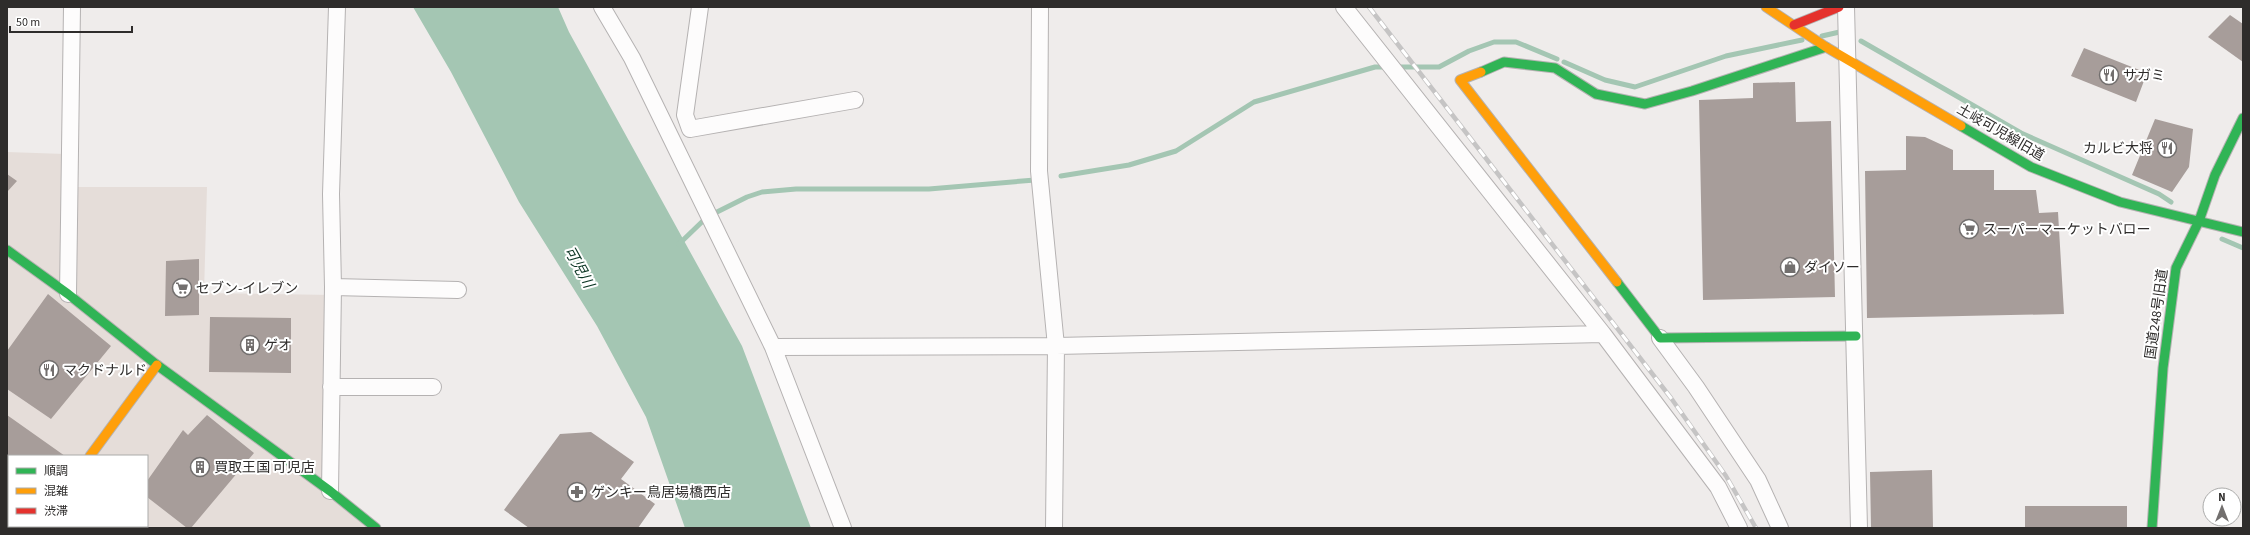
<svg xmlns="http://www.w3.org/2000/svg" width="2250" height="535" viewBox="0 0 2250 535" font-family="'Source Sans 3','Noto Sans JP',sans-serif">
	<rect width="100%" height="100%" fill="#efeceb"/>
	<!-- built -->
	<path fill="#e5ddd9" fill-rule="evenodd" d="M7,152L65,154L63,187H207L204,293L333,295L330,490L379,528H7ZM9,456H147V526H9Z"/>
	<!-- water -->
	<path fill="#a4c6b3" d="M413,7H558L569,32L742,346L811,528H685L646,417L597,326L519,202L451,72Z"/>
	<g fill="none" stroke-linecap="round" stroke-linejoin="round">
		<!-- stream -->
		<path stroke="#a4c6b3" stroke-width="5" d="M1822,36L1844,31
			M1861,41L2021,133L2159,194L2171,202
			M1564,62L1605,80L1635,87L1726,56L1802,40
			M1396,67H1439L1469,51L1494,42H1516L1557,59
			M1061,176L1129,165L1176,151L1254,102L1375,67H1388
			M2222,239L2243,248
			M679,244L707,217L747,197L762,192L796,189H929L1035,180"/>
	</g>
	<!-- building -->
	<path fill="#a79d9a" d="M2230,15L2243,24V62L2208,37Z
		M2084,48L2147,73L2136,102L2071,76Z
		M1795,82L1796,122L1831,121L1835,297L1703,300L1699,100L1753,98V83Z
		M2155,119L2193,129L2189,167L2172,192L2132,175Z
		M1906,136L1925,137L1953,150V170H1994V190H2036L2039,213L2058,212L2064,314L1867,318L1865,171L1906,170Z
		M7,174L17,181L7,192Z
		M199,259V315L165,316L166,261Z
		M48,294L111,346L51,419L7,389V351Z
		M210,317L291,318V373L209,372Z
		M7,415L65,456H9V526H17L16,528H7Z
		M207,415L254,453L191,528H187L147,497V481L183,430L188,435Z
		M591,432L634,462L621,479L655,504L638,528H529L504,510L560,434Z
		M1932,470L1933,528H1871L1870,472Z
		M2025,506H2127V528H2025Z"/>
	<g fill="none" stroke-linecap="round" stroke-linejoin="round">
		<defs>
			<path id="street" d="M602,7L632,58L773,347L843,528
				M700,7L685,115L690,129L855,100
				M1040,7L1039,171L1056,346L1054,528
				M1344,7L1603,334L1718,487L1739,528
				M1846,7L1859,528
				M333,287L458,290
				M68,294L72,7
				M1660,338L1696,387L1758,480L1780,528
				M773,347L1056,346L1603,334
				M331,387H433
				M330,491L333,287L331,194L337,7"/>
			<path id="fast" d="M1481,72L1504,62L1555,68L1596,94L1645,104L1692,91L1826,47
				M1961,126L2031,167L2120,202L2243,232
				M7,250L68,294L157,365L330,491L376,528
				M1617,282L1660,338L1856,336
				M37,528L38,526
				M2152,528L2163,368L2176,268L2199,221L2215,175L2243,118"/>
			<path id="slow" d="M1766,7L1826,47L1961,126
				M1481,72L1460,80L1617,282
				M90,456L157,365"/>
			<path id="jam" d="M1794,25L1839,7"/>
		</defs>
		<!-- street casing -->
		<use href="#street" stroke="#b5b2b2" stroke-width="18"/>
		<!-- fast casing -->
		<use href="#fast" stroke="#b5b2b2" stroke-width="11"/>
		<!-- slow casing -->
		<use href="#slow" stroke="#b5b2b2" stroke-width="11"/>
		<!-- jam casing -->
		<use href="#jam" stroke="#b5b2b2" stroke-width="11"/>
		<!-- street -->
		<use href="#street" stroke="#fdfcfc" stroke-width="16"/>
		<!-- fast -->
		<use href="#fast" stroke="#30b455" stroke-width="9"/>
		<!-- slow -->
		<use href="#slow" stroke="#ff9f0a" stroke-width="9"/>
		<!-- jam -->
		<use href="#jam" stroke="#e5322d" stroke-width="9"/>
		<defs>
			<path id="rail" d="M1369,7L1671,398L1726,476L1756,528"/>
		</defs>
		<!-- rail casing -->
		<use href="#rail" stroke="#c5c4c4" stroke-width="4.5"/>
		<!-- rail -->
		<use href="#rail" stroke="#fff" stroke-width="3" stroke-dasharray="9" stroke-linecap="butt"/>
	</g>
	<!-- icons -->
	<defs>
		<symbol id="restaurant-ring" viewBox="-11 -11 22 22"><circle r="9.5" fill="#fff" stroke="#726f6e" stroke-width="1.5"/><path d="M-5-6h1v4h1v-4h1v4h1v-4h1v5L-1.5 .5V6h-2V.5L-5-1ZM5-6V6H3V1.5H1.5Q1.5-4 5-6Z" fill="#726f6e"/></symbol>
		<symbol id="supermarket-ring" viewBox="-11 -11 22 22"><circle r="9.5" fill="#fff" stroke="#726f6e" stroke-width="1.5"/><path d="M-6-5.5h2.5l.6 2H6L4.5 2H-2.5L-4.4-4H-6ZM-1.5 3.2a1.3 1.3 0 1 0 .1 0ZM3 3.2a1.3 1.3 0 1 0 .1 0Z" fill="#726f6e"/></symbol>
		<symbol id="shop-ring" viewBox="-11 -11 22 22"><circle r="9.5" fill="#fff" stroke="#726f6e" stroke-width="1.5"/><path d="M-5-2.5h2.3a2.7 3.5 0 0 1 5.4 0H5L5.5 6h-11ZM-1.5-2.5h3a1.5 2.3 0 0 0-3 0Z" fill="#726f6e"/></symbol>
		<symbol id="building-ring" viewBox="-11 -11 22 22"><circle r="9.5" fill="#fff" stroke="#726f6e" stroke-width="1.5"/><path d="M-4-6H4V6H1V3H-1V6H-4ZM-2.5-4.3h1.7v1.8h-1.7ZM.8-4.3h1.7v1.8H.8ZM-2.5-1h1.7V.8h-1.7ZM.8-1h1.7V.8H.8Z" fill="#726f6e"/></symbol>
		<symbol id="pharmacy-ring" viewBox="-11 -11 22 22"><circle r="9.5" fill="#fff" stroke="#726f6e" stroke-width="1.5"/><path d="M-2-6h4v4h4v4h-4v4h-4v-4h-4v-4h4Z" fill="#726f6e"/></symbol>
	</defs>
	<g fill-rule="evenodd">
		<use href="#restaurant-ring" x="2098" y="64" width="22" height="22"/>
		<use href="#restaurant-ring" x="2156" y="137" width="22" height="22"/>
		<use href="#supermarket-ring" x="1958" y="218" width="22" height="22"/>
		<use href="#shop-ring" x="1779" y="256" width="22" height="22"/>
		<use href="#supermarket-ring" x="171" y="277" width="22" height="22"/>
		<use href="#building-ring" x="239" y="334" width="22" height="22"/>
		<use href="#restaurant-ring" x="38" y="359" width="22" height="22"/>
		<use href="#building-ring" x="189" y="456" width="22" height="22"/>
		<use href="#pharmacy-ring" x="566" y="481" width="22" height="22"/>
	</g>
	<g text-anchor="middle" stroke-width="4" stroke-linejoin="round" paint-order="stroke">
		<!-- poi labels -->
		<g font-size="14" fill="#2e2c2b" stroke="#fff" text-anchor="start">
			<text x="2123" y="80">サガミ</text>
			<text x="2153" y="153" text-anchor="end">カルビ大将</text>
			<text x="1983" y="234">スーパーマーケットバロー</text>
			<text x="1804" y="272">ダイソー</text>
			<text x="196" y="293">セブン-イレブン</text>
			<text x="264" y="350">ゲオ</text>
			<text x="63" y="375">マクドナルド</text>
			<text x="214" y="472">買取王国 可児店</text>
			<text x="591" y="497">ゲンキー鳥居場橋西店</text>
		</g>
		<!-- street labels -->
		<g font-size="14" fill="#2e2c2b" stroke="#fff">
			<text transform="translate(2001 132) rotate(30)" y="5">土岐可児線旧道</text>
			<text transform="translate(2156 314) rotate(-82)" y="5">国道248号旧道</text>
		</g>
		<!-- water labels -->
		<g font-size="15" font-style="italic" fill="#093422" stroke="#fff">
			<text transform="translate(579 267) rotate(61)" y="5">可児川</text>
		</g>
	</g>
	<!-- border -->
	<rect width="2250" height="535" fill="none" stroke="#2e2c2b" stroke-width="16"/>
	<!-- legend -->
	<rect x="8" y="455" width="140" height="72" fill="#ffffff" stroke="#ababaa"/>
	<rect x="16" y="468" width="20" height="6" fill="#30b455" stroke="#ababaa"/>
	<text x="44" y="475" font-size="12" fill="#2e2c2b">順調</text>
	<rect x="16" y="488" width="20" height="6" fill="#ff9f0a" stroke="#ababaa"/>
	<text x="44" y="495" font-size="12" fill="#2e2c2b">混雑</text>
	<rect x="16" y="508" width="20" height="6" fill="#e5322d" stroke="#ababaa"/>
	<text x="44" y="515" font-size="12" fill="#2e2c2b">渋滞</text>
	<!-- north arrow -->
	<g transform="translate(2222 507)"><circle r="19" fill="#ffffff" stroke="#ababaa"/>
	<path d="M0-3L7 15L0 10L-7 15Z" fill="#726f6e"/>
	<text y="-6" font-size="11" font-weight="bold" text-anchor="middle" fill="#2e2c2b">N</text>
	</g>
	<!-- scale -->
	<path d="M10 26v6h122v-6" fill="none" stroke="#2e2c2b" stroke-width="2"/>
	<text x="16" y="26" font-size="12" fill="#2e2c2b" stroke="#ffffff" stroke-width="3" paint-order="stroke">50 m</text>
</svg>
